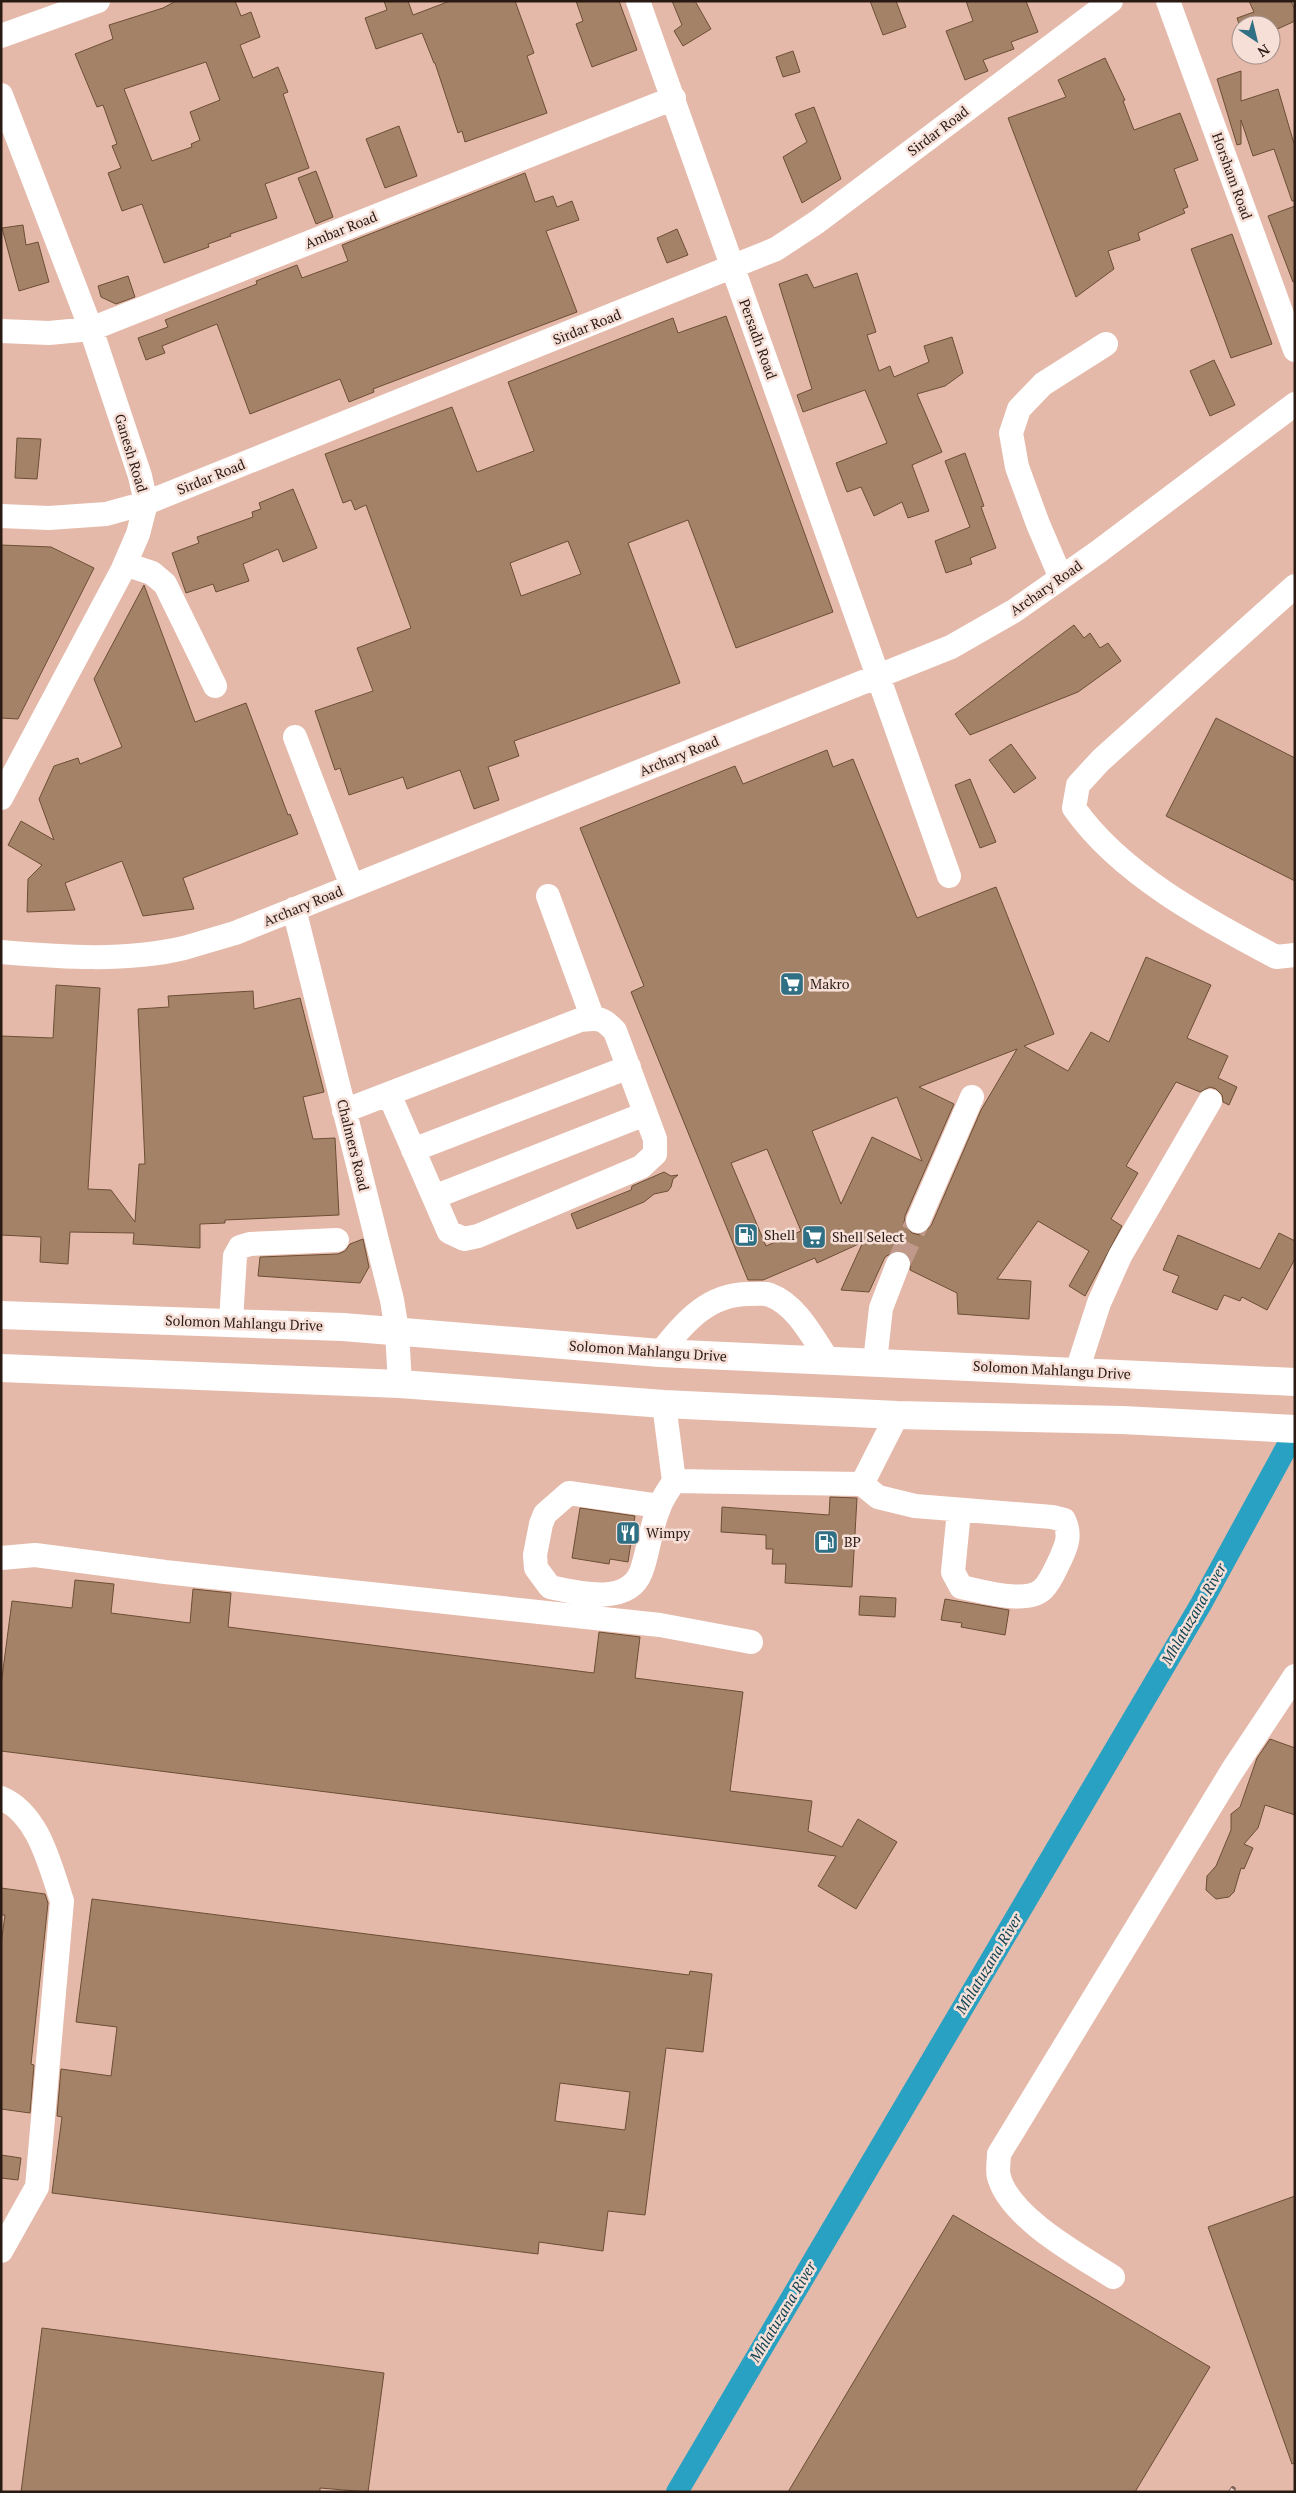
<svg xmlns="http://www.w3.org/2000/svg" width="1296" height="2493" viewBox="0 0 1296 2493" font-family="'PT Serif',serif">
	<rect width="100%" height="100%" fill="#e5b9a9"/>
	<g fill="none" stroke-linecap="round" stroke-linejoin="round">
		<!-- canal -->
		<path stroke="#28a1c2" stroke-width="22" d="M677,2492L1201,1604L1295,1432"/>
	</g>
	<!-- building -->
	<path fill="#a38267" stroke="#6c4e35" fill-rule="evenodd" d="M176,1H235L241,16L251,12L260,37L240,45L253,78L278,67L288,92L283,94L309,168L265,184L277,218L230,234L231,236L208,244L209,247L164,263L142,204L122,211L108,173L121,168L112,146L117,144L103,105L97,107L75,54L113,39L109,25L163,8ZM206,62L220,100L190,112L200,140L191,144L192,147L152,161L124,89Z
		M384,1H408L413,15L450,1H515L534,53L527,56L547,113L465,142L462,131L458,133L435,63H434L422,33L376,49L365,18L387,10Z
		M576,1H619L637,50L592,67L576,24L583,21Z
		M672,1H695L711,29L683,46L674,31L682,25Z
		M870,1H896L906,27L883,35Z
		M966,1H1026L1038,32L1011,42L1014,49L983,60L988,71L965,80L946,31L973,21Z
		M1249,1H1291L1295,10V21L1271,32V25H1241V30L1237,18L1254,12Z
		M793,51L800,72L783,77L776,57Z
		M1105,58L1125,100L1123,101L1134,130L1180,113L1198,160L1174,169L1188,207L1183,209L1185,213L1138,233L1140,240L1108,251L1114,269L1076,297L1008,118L1066,97L1058,80Z
		M1241,71V101L1278,89L1295,147V201H1292L1274,149L1253,156L1241,120V144L1237,145L1217,79Z
		M814,107L841,179L802,203L783,157L807,142L795,114Z
		M399,126L417,176L385,188L366,139Z
		M316,171L333,217L316,224L298,178Z
		M525,173L535,202L553,196L557,207L572,201L579,220L546,231L577,312L373,389L374,392L349,402L340,379L250,414L217,324L162,346L165,353L146,360L138,338L168,327L165,320L257,284L256,281L297,265L302,278L348,261L342,245Z
		M1295,206V281L1293,282L1268,216Z
		M23,225L26,245L38,242L49,282L19,291L2,228Z
		M677,229L688,255L667,263L657,238Z
		M1232,234L1272,344L1231,358L1191,249Z
		M857,273L876,332L867,335L879,371L890,366L894,377L929,362L924,346L952,337L963,373L945,386L917,394L942,452L912,465L929,511L908,518L902,502L874,516L861,487L847,492L836,463L887,443L865,390L803,412L797,395L812,389L779,284L807,274L814,288Z
		M128,276L135,297L116,304L101,297L98,286Z
		M726,316L833,612L736,648L688,520L628,543L680,683L514,741L519,756L488,767L499,800L474,809L460,770L407,789L403,777L349,795L340,768L335,770L315,711L373,691L357,648L411,628L366,505L355,510L351,500L343,503L325,454L452,407L477,472L534,451L508,382L673,318L678,333ZM568,541L581,574L521,596L510,563Z
		M1214,360L1235,405L1210,416L1190,371Z
		M17,438L41,439L37,479L15,478Z
		M965,453L984,506L981,507L996,548L970,558L972,564L946,573L935,541L970,527L945,461Z
		M293,489L317,548L283,562L278,549L243,564L249,581L216,592L213,584L186,593L172,553L199,543L197,537L253,517L252,512L261,509L259,503Z
		M1,545L51,547L94,568L18,719L1,718Z
		M144,585L195,722L246,703L288,815L290,814L298,834L183,878L194,909L143,916L122,861L65,883L75,910L27,912L28,879L42,865L8,845L21,821L54,840L39,799L54,766L78,758L80,764L122,747L94,679Z
		M1074,625L1084,638L1090,633L1100,648L1108,643L1121,661L1078,692L970,735L955,714Z
		M1216,718L1295,758V881L1166,816Z
		M1011,744L1036,778L1014,793L989,760Z
		M827,750L833,767L853,759L917,918L996,887L1054,1034L1024,1046L1068,1071L1091,1032L1109,1042L1146,957L1211,985L1187,1038L1228,1056L1218,1078L1237,1087L1229,1105L1223,1102L1222,1095L1216,1089L1210,1087L1200,1092L1176,1082L1126,1166L1138,1173L1111,1219L1122,1226L1085,1296L1069,1286L1089,1251L1038,1221L997,1279L1031,1281L1029,1319L958,1314L957,1293L910,1270L911,1261L908,1255L902,1251H895L885,1257L869,1292L841,1290L863,1242L817,1263L815,1258L763,1280H748L631,992L644,986L580,828L735,766L743,784ZM1017,1049L981,1110L931,1226L920,1235L912,1233L904,1223L905,1216L954,1104L919,1087ZM897,1097L922,1161L872,1137L841,1204L812,1131ZM767,1149L801,1231L766,1246L731,1163Z
		M970,779L996,842L980,848L955,785Z
		M56,985L100,988L88,1189L111,1190L135,1222L139,1164H145L138,1009L169,1007L168,996L253,991L254,1009L300,998L324,1092L303,1097L313,1139L335,1138L339,1215L225,1220V1223L200,1224V1248L133,1244L134,1233L70,1232L68,1264L40,1262L41,1237L1,1235V1036L53,1038Z
		M664,1172L671,1176L678,1175L673,1179L671,1187L668,1191L654,1194L644,1202L577,1229L571,1214L631,1190L632,1186Z
		M1279,1233L1295,1241V1259L1267,1310L1242,1297L1240,1301L1224,1295L1217,1310L1172,1292L1179,1276L1163,1270L1178,1235L1260,1269Z
		M363,1239L369,1267L360,1283L258,1276L260,1257L338,1254L345,1251L350,1244Z
		M830,1497L857,1498L852,1587L785,1583L786,1564H772L773,1549H766V1535L721,1532L722,1507L829,1515Z
		M580,1508L635,1516L628,1562L610,1559L609,1564L572,1558Z
		M75,1580L114,1584L111,1613L190,1623L193,1589L231,1593L228,1627L594,1673L599,1632L640,1637L635,1678L743,1692L730,1791L812,1801L808,1831L842,1847L858,1819L897,1842L856,1909L818,1886L836,1856L1,1751V1685L12,1601L72,1608Z
		M860,1596L896,1598L895,1617L859,1615Z
		M945,1599L1009,1610L1005,1635L961,1627L962,1623L941,1620Z
		M1270,1739L1295,1748V1815L1265,1805L1258,1828L1244,1844L1253,1848L1244,1869L1241,1868L1234,1892L1229,1897L1216,1899L1206,1890L1207,1876L1216,1866L1231,1830V1814L1240,1807L1257,1758Z
		M1,1888L45,1894L48,1903L31,2064L34,2065L30,2113L1,2109V1944L5,1915H1Z
		M92,1899L689,1975L690,1971L712,1974L703,2052L666,2048L645,2215L608,2211L603,2251L539,2242L538,2254L52,2193L62,2117L57,2116L61,2069L111,2076L117,2027L76,2022ZM560,2083L630,2092L625,2130L555,2121Z
		M1,2155L21,2158L18,2180L1,2178Z
		M1295,2196V2463L1292,2464L1208,2227Z
		M953,2215L1210,2367L1135,2492H788Z
		M42,2328L384,2373L368,2492L320,2488V2492H21Z"/>
	<g fill="none" stroke-linecap="round" stroke-linejoin="round">
		<!-- minor-tunnel -->
		<path stroke="#c0998b" stroke-width="24" stroke-dasharray="24 12" stroke-linecap="butt" d="M898,1264L918,1221"/>
		<!-- minor -->
		<path stroke="#fff" stroke-width="24" d="M638,1L949,876
			M1168,1L1295,350
			M1,36L98,1
			M1,95L91,329L140,476L146,503L138,534L122,571L1,798
			M1,331L49,333L91,329L674,98
			M1,516L49,518L106,514L146,503L776,249L817,222L1111,1
			M125,564L152,573L165,584L215,686
			M1061,578L1038,524L1017,467L1011,433L1019,409L1043,384L1106,344
			M1295,586L1101,760L1078,785L1074,808C1120,874 1206,920 1276,957L1295,955
			M295,737L352,886
			M548,896L593,1019
			M294,909L392,1300L397,1331L400,1384
			M1,952C61,957 125,962 184,948C201,943 218,938 235,933L951,647L1014,611L1098,552L1295,404
			M344,1111L580,1020C598,1018 602,1017 615,1031L655,1139V1154L641,1167L478,1236L464,1239L449,1232L389,1094
			M413,1150L629,1067
			M434,1197L645,1114
			M918,1221L972,1097
			M231,1321L235,1256L240,1247L250,1244L337,1240
			M660,1353C685,1322 708,1293 751,1294C757,1294 765,1293 770,1295C797,1305 813,1338 828,1360
			M875,1362L881,1308L898,1264
			M1077,1371L1099,1303L1120,1256L1210,1101
			M664,1404L674,1481L862,1484L897,1415
			M862,1484L878,1497L915,1506L1052,1517L1064,1520C1071,1535 1067,1545 1060,1560C1055,1570 1051,1581 1043,1589C1027,1605 982,1591 961,1587L953,1572L959,1511
			M659,1506L569,1493L545,1514L541,1524L535,1555L536,1568L550,1587C578,1593 628,1606 641,1572C649,1551 650,1528 659,1508C662,1498 669,1490 674,1481
			M1,1558L35,1555L165,1572L660,1625L751,1642
			M1,1798C39,1814 50,1866 62,1901L37,2187L1,2251
			M1113,2277C1079,2255 1010,2218 999,2177C997,2171 999,2161 999,2154L1232,1771L1295,1676"/>
		<!-- major -->
		<path stroke="#fff" stroke-width="28" d="M1,1315L343,1327L660,1353L1295,1382
			M1,1368L400,1384L664,1404L897,1415L1122,1420L1295,1429"/>
		<defs>
			<path id="rail" d="M1231,2492L1233,2489"/>
		</defs>
		<!-- rail casing -->
		<use href="#rail" stroke="#7a5e54" stroke-width="5.5"/>
		<!-- rail -->
		<use href="#rail" stroke="#f6dfd7" stroke-width="4" stroke-dasharray="11" stroke-linecap="butt"/>
	</g>
	<!-- icons -->
	<defs>
		<symbol id="supermarket-square" viewBox="-11 -11 22 22"><rect x="-9" y="-9" width="18" height="18" rx="4" fill="#307084" stroke="#f6dfd7"/><path d="M-6-5.5h2.5l.6 2H6L4.5 2H-2.5L-4.4-4H-6ZM-1.5 3.2a1.3 1.3 0 1 0 .1 0ZM3 3.2a1.3 1.3 0 1 0 .1 0Z" fill="#fff"/></symbol>
		<symbol id="fuel-square" viewBox="-11 -11 22 22"><rect x="-9" y="-9" width="18" height="18" rx="4" fill="#307084" stroke="#f6dfd7"/><path d="M-5.5-6h7V0h2V4h1.3V-2.5L3-4.5l.8-.8L6-3V5H2.5V1h-1V6h-7ZM-4.2-4.7v3.2H.2V-4.7Z" fill="#fff"/></symbol>
		<symbol id="restaurant-square" viewBox="-11 -11 22 22"><rect x="-9" y="-9" width="18" height="18" rx="4" fill="#307084" stroke="#f6dfd7"/><path d="M-5-6h1v4h1v-4h1v4h1v-4h1v5L-1.5 .5V6h-2V.5L-5-1ZM5-6V6H3V1.5H1.5Q1.5-4 5-6Z" fill="#fff"/></symbol>
	</defs>
	<g fill-rule="evenodd">
		<use href="#supermarket-square" x="778" y="970" width="28" height="28"/>
		<use href="#fuel-square" x="732" y="1221" width="28" height="28"/>
		<use href="#supermarket-square" x="800" y="1223" width="28" height="28"/>
		<use href="#restaurant-square" x="614" y="1519" width="28" height="28"/>
		<use href="#fuel-square" x="812" y="1528" width="28" height="28"/>
	</g>
	<g text-anchor="middle" stroke-width="5" stroke-linejoin="round" paint-order="stroke">
		<!-- street labels -->
		<g font-size="14" fill="#2a1a14" stroke="#f6dfd7">
			<text transform="translate(938 131) rotate(-37)" y="5">Sirdar Road</text>
			<text transform="translate(1232 176) rotate(70)" y="5">Horsham Road</text>
			<text transform="translate(341 230) rotate(-22)" y="5">Ambar Road</text>
			<text transform="translate(587 327) rotate(-22)" y="5">Sirdar Road</text>
			<text transform="translate(758 339) rotate(70)" y="5">Persadh Road</text>
			<text transform="translate(131 453) rotate(73)" y="5">Ganesh Road</text>
			<text transform="translate(211 477) rotate(-22)" y="5">Sirdar Road</text>
			<text transform="translate(1046 588) rotate(-35)" y="5">Archary Road</text>
			<text transform="translate(679 756) rotate(-22)" y="5">Archary Road</text>
			<text transform="translate(303 906) rotate(-22)" y="5">Archary Road</text>
			<text transform="translate(353 1145) rotate(76)" y="5">Chalmers Road</text>
			<text transform="translate(244 1323) rotate(2)" y="5">Solomon Mahlangu Drive</text>
			<text transform="translate(648 1351) rotate(4)" y="5">Solomon Mahlangu Drive</text>
			<text transform="translate(1052 1370) rotate(3)" y="5">Solomon Mahlangu Drive</text>
		</g>
		<!-- poi labels -->
		<g font-size="14" fill="#2a1a14" stroke="#f6dfd7" text-anchor="start">
			<text x="810" y="989">Makro</text>
			<text x="764" y="1240">Shell</text>
			<text x="832" y="1242">Shell Select</text>
			<text x="646" y="1538">Wimpy</text>
			<text x="844" y="1547">BP</text>
		</g>
		<!-- water labels -->
		<g font-size="15" font-style="italic" fill="#124352" stroke="#f6dfd7">
			<text transform="translate(1194 1614) rotate(-60)" y="5">Mhlatuzana River</text>
			<text transform="translate(989 1964) rotate(-59)" y="5">Mhlatuzana River</text>
			<text transform="translate(783 2312) rotate(-59)" y="5">Mhlatuzana River</text>
		</g>
	</g>
	<!-- border -->
	<rect width="1296" height="2493" fill="none" stroke="#2a1a14" stroke-width="5"/>
	<!-- north arrow -->
	<g transform="translate(1256 40) rotate(145)"><circle r="24" fill="#f6dfd7" stroke="#a49089"/>
	<path d="M0-4L9 19L0 12L-9 19Z" fill="#307084"/>
	<text y="-8" font-size="14" font-weight="bold" text-anchor="middle" fill="#2a1a14">N</text>
	</g>
</svg>
